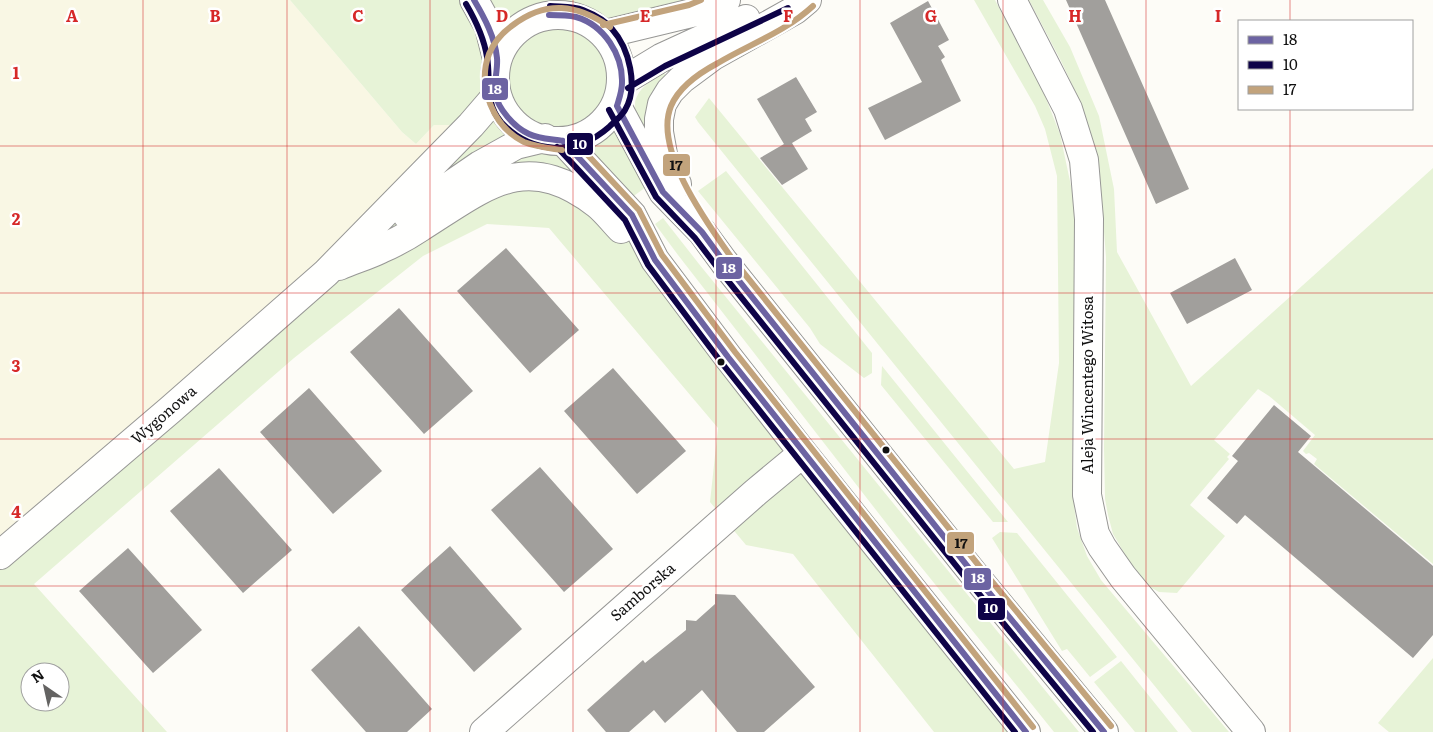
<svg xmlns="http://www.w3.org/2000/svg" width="1433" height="732" viewBox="0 0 1433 732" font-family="Literata,serif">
	<rect width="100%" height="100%" fill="#fdfcf7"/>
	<!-- farmland -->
	<path fill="#f9f7e4" d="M0,0H290L402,132L416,144L434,125H471L0,554Z"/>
	<!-- green -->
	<path fill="#e7f3d7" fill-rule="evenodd" d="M290,0H726L605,35C619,56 622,78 628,103C610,108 612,114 600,124C589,133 577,137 563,141L1026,732H934L793,554L746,545L710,502L718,428L549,228L487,224L423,256L294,358L34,584L167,732H0V554L470,125H434L416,144L402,132ZM30,672H60V702H30Z
		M974,0H995L1043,91L1060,134L1074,200L1075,238L1072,466L1074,505L1077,528L1087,556L1101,580L1229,732H1192L698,122L695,117L709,98L1014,469L1045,462L1059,363L1057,176L1045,129L1035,106Z
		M1029,0H1043L1070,47L1099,116L1114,189L1117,252L1191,386L1433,168V564L1314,464L1317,459L1309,453L1306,454L1303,451L1315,435L1269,396L1258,389L1214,440L1230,454L1227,457L1229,459L1190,505L1225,536L1177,593L1159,592L1148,586L1129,562L1119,544L1113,534L1108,515L1105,499L1104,448L1106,257L1102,206L1094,154L1078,97L1061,61Z
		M661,73H664L666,75C654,94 649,107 644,128C625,102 638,89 661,73Z
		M615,131L646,187L631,198L589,150L590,148Z
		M726,171L872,353V373L864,378L820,344L810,328L698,191Z
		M663,218L699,264L1079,732H1054L897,537L678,255L655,224Z
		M882,366L1008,522H993L881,385Z
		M1000,532L1017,533L1117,657L1090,677L1067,649L1062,651L992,538Z
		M1433,658V732H1389L1378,723Z
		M1121,661L1178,732H1135L1094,682Z"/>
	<!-- building -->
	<path fill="#a19f9c" d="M1066,0H1105L1189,189L1156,204Z
		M928,1L949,40L938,46L945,57L941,60L961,101L885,140L868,108L922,82L890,23Z
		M796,77L817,112L805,119L812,131L792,143L808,169L782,185L760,158L784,144L757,99Z
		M506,248L579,330L530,373L457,291Z
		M1235,258L1252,290L1187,324L1170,293Z
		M399,308L473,391L424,434L350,352Z
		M613,368L686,451L637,494L564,411Z
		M309,388L382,471L333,514L260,432Z
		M1274,405L1311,436L1298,452L1433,566V635L1413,658L1245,515L1237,524L1207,498L1238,461L1232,456Z
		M540,467L613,549L564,592L491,510Z
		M219,468L292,550L243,593L170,511Z
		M450,546L522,629L474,672L401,590Z
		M128,548L202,630L153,673L79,591Z
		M715,594L735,595L815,687L764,732H737L702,690L665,723L654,710L629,732H606L587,710L643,660L645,663L686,630V620L696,621L715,604Z
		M359,626L432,709L407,732H366L311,670Z"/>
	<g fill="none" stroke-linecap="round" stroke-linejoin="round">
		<defs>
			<path id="minor" d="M474,0L489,27L497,59
				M1012,0L1068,109L1084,160L1089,219L1087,495L1095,534L1102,547L1123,577L1251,732
				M495 78a63 63 0 1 1 126 0a63 63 0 1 1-126 0Z
				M605,34L692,13L726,0
				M623,81L661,58L746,19
				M617,106L663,192L702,232L724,262L973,573L1104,732
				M563,141L632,215L655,260L728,357L803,453L1026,732
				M677,184L664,160L659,132V119L662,104L670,91L682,79L713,56L795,10L807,0
				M407,215L480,165L516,145L545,138
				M339,266C352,260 367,256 381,249C395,243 409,235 421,227C486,186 525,149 597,204C606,211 613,221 621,229
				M0,555L170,410L326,273L471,125L496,96
				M484,732L756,492L803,453"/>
		</defs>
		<!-- minor casing -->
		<use href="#minor" stroke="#979795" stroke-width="30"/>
		<!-- minor -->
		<use href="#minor" stroke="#fffffe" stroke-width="28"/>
		<defs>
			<path id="bus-1" d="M474,0C484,17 495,37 497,58C498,69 494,81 495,93C498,109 514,127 529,134C539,139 552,139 563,141
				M549,15C558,15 568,15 576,17C604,25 623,55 622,83C622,91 619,99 617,106
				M617,106L663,192L702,232L724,262L973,573L1104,732
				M563,141L632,215L655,260L728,357L1026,732"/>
			<path id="bus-2" d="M466,4C476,21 484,38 487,57C491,80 484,102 501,122C531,155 576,156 609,127C614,122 621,117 625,110C639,87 629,48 612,29C605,20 593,14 583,10C573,6 561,7 550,6
				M628,88L665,66L788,8
				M609,110L656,197L695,238L717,267L966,578L1093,732
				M557,147L625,220L648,265L721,362L1015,732"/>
			<path id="bus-3" d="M813,6C785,32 750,44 718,63C701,72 679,87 671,106C653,149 707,223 731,257L980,567L1111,726
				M603,25L689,5L701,0
				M569,135L639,210L662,255L735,352L1033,727
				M562,150C549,148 536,147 524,142C493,127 477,86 489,54C494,42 503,32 513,25C546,0 577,4 610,27"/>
		</defs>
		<!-- bus-1 casing -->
		<use href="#bus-1" stroke="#fff" stroke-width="10"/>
		<!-- bus-2 casing -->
		<use href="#bus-2" stroke="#fff" stroke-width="10"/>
		<!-- bus-3 casing -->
		<use href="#bus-3" stroke="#fff" stroke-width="10"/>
		<!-- bus-1 -->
		<use href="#bus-1" stroke="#6c63a2" stroke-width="6"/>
		<!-- bus-2 -->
		<use href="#bus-2" stroke="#0e0347" stroke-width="6"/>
		<!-- bus-3 -->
		<use href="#bus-3" stroke="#c2a37c" stroke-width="6"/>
	</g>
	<!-- grid -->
	<path fill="none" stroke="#d62828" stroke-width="1" stroke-opacity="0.55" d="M143,0V732M287,0V732M430,0V732M573,0V732M716,0V732M860,0V732M1003,0V732M1146,0V732M1290,0V21M1290,109V732M0,146H1433M0,293H1433M0,439H1433M0,586H1433"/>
	<!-- markers -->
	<g fill="#111" stroke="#fff" stroke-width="2">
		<circle cx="721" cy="362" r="4.5"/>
		<circle cx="886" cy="450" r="4.5"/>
	</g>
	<g text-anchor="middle" stroke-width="5" stroke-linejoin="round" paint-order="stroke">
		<!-- street labels -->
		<g font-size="15" fill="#111" stroke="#fff">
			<text transform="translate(1088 385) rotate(-90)" y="5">Aleja Wincentego Witosa</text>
			<text transform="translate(164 415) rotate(-41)" y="5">Wygonowa</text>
			<text transform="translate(643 592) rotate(-41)" y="5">Samborska</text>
		</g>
	</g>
	<g font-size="16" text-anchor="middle" font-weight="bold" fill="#d62828" stroke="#fff" stroke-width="5" stroke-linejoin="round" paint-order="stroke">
		<text x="72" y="22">A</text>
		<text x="215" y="22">B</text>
		<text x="358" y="22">C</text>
		<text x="502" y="22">D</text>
		<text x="645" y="22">E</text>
		<text x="788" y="22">F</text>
		<text x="931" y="22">G</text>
		<text x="1075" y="22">H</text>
		<text x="1218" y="22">I</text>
		<text x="16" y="79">1</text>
		<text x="16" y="225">2</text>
		<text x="16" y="372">3</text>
		<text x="16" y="518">4</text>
	</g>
	<g stroke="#fff" stroke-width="2">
		<rect x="481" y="77" width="28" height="24" rx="5" fill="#6c63a2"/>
		<rect x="566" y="132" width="28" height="24" rx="5" fill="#0e0347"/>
		<rect x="662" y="153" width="29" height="24" rx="5" fill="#c2a37c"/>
		<rect x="715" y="256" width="28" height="24" rx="5" fill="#6c63a2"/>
		<rect x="946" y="531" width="29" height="24" rx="5" fill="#c2a37c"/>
		<rect x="963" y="567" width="29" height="24" rx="5" fill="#6c63a2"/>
		<rect x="977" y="597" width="29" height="24" rx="5" fill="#0e0347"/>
	</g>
	<g font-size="14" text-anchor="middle" font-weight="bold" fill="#fff">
		<text x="495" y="94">18</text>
		<text x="580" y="149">10</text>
		<text x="729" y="273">18</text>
		<text x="978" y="583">18</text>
		<text x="991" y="613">10</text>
	</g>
	<g font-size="14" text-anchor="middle" font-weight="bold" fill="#111">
		<text x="676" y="170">17</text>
		<text x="961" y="548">17</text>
	</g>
	<!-- legend -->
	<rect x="1238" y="20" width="175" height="90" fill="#ffffff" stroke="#a0a0a0"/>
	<rect x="1248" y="36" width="25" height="8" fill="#6c63a2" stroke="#a0a0a0"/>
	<text x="1283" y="45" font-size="15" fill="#111111">18</text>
	<rect x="1248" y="61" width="25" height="8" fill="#0e0347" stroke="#a0a0a0"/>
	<text x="1283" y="70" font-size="15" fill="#111111">10</text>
	<rect x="1248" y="86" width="25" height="8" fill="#c2a37c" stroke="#a0a0a0"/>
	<text x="1283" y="95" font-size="15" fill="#111111">17</text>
	<!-- north arrow -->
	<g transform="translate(45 687) rotate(326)"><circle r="24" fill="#ffffff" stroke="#a0a0a0"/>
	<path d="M0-4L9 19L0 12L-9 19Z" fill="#646362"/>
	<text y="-8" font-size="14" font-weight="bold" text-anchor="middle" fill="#111111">N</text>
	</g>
</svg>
